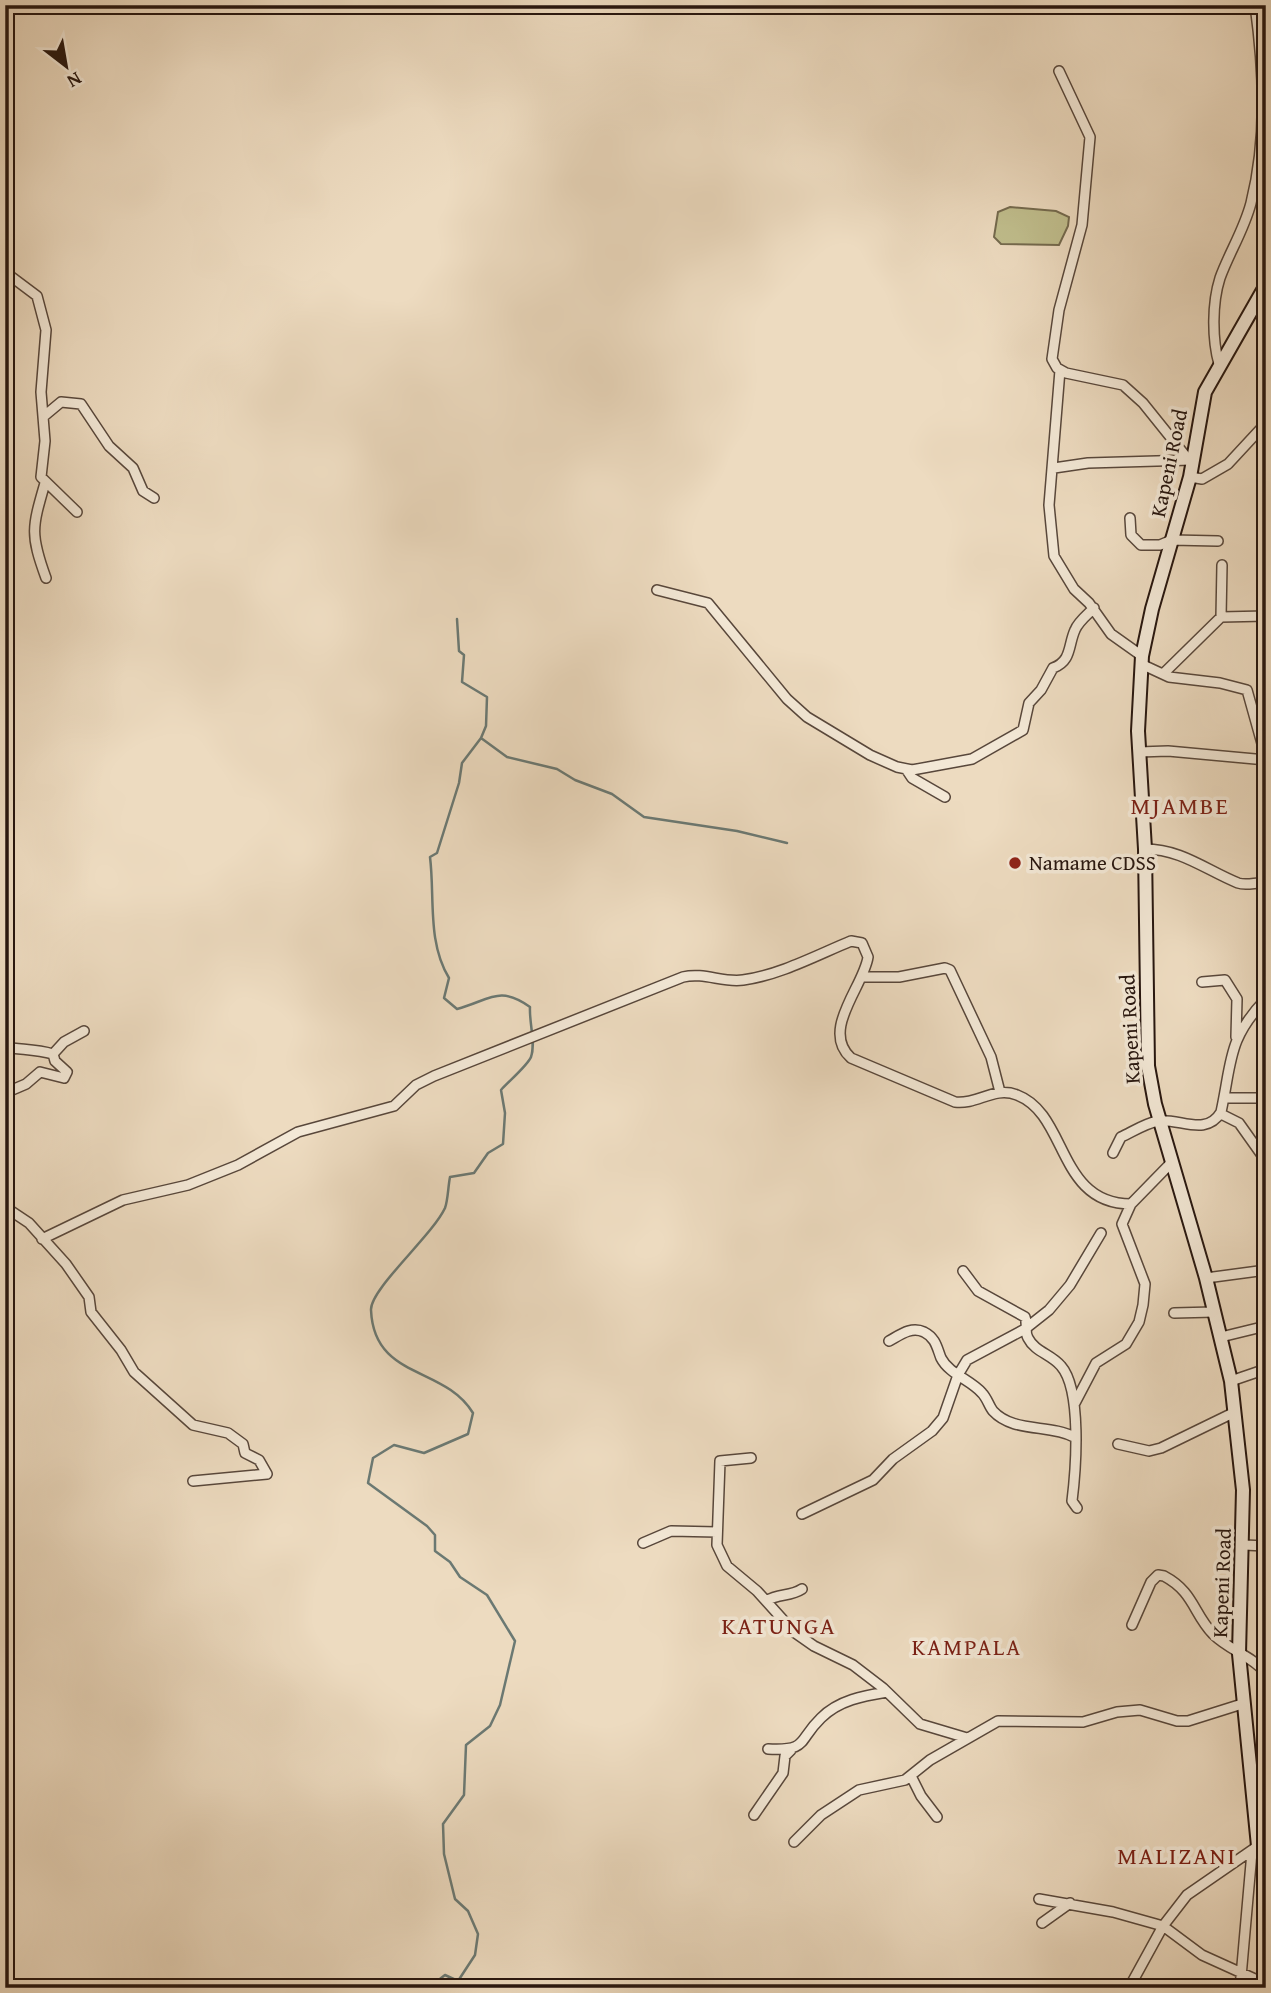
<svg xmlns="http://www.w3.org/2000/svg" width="1271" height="1993" viewBox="0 0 1271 1993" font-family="'Gentium Book Plus',serif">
	<rect width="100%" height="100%" fill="#eddbc0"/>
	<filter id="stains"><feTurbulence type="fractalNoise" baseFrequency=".00286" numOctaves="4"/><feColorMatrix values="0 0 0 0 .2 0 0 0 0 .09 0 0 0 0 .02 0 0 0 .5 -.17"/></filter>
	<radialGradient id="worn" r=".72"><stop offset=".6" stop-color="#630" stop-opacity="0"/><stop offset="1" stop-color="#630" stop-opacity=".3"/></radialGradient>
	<!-- green -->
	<path fill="#c0be8d" stroke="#746a4e" stroke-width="2" d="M1010,207L1056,211L1069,217L1068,226L1059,245L1001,244L994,237L998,212Z"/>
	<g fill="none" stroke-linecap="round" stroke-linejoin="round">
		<!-- stream -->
		<path stroke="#6b7973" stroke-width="2.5" d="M457,619L459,651L464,655L462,682L487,697L486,726L481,738L507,757L557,769L575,780L612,794L644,817L737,831L787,843
			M428,1988L445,1975L458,1981L475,1955L478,1934L468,1911L455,1899L444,1854L443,1824L464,1795L466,1745L490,1726L500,1705L515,1641L487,1595L460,1577L450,1562L435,1551V1535L427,1526L368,1483L373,1458L394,1445L424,1453L468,1434L473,1413C444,1365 374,1380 371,1310C370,1289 432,1236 445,1208C448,1200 448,1187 450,1177L474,1173L488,1153L503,1144L505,1113L501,1090C508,1082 528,1065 531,1057C536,1043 529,1023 530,1007C499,985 490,1000 457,1009L444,998L449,978C427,942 435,897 430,857L437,853L459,783L462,763L481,738"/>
		<defs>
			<path id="street" d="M1059,71L1090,137L1082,225L1059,310L1052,359L1057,368L1066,373L1123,385L1143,403L1188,459
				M5,272L37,296L46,330L41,392L45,441L41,477L77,512
				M1219,364C1212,339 1212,303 1220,278C1229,253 1244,230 1251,203C1267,139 1264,71 1255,5
				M1060,370L1049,505L1054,556L1074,589L1089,603L1111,634L1142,656
				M43,417L61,402L81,404L109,446L133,468L143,491L154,498
				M1054,468L1088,463L1191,460
				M1190,477L1202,479L1228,464L1266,423
				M45,483C32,528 30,534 46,578
				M1130,518L1131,535L1141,545H1160L1172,540L1218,541
				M657,590L708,603L787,699L807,717L870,755L897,767L912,770L972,759L1023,730L1029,703L1041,690L1053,668C1072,661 1068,645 1075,630C1078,622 1087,615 1094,608
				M1221,617L1222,565
				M1141,664L1169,677L1220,683L1247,690L1266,758
				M1163,674L1221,617L1266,616
				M1139,752L1168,751L1266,760
				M906,769L912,778L945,797
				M1145,849C1181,849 1206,870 1238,883C1246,886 1257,882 1266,883
				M862,977H899L945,968L950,970L991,1057L1000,1092
				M1202,982L1225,980L1237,999L1236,1037
				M5,1047C22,1050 35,1049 53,1054L64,1042L84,1031
				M5,1093L26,1084L40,1072L64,1078L67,1072L55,1061L53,1054
				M1224,1098H1266
				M1221,1114L1239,1123L1266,1161
				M1113,1153L1121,1137C1132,1132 1146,1123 1158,1121C1180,1118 1206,1137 1221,1112C1232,1062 1227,1039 1266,999
				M5,1207L29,1223L66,1264L89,1297L91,1312L121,1350L134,1372L193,1425L228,1433L243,1444L245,1453L259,1460L267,1474L193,1481
				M42,1239L123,1200L188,1185L238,1165L298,1132L394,1106L416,1085L434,1076L683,977C704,972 723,983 743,980C780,975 817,955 851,941L862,943L868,957C864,986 820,1030 851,1058L955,1102C977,1105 994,1086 1017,1095C1068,1114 1057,1204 1131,1204L1172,1162
				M963,1271L978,1291L1025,1317C1028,1324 1024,1331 1028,1338C1035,1352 1051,1354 1061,1366C1082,1390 1076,1469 1072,1501L1077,1508
				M1206,1278L1266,1270
				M1174,1313L1214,1312
				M1221,1337L1266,1326
				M889,1341C900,1335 911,1326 924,1332C936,1338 937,1348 941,1358C949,1374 971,1380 982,1393C987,1398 989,1406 993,1411C1013,1433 1050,1424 1074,1437
				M1231,1381L1266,1369
				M1075,1403L1096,1363L1126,1344L1139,1322L1143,1305L1145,1284L1122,1224L1131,1204
				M1118,1444L1149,1451L1161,1448L1235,1412
				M751,1458L720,1461L717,1545L727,1566L757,1591L794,1632L814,1646L853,1665L883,1688L920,1724L967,1738
				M802,1514L873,1480L893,1459L932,1431L943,1418L958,1375L967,1360L1025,1329L1049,1310L1070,1285L1101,1233
				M643,1543L671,1531L717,1532
				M1244,1545L1266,1546
				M766,1601C779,1593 790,1597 802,1589
				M1132,1625L1151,1582L1158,1575L1164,1576C1194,1592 1193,1613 1213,1634C1230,1651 1251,1655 1266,1673
				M768,1749C809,1751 797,1741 821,1718C839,1700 863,1696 887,1692
				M911,1776L921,1796L937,1817
				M1253,1797L1266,1796
				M754,1815L783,1773L785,1756L791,1750
				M794,1842L821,1815L859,1790L905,1780L930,1760L998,1721L1083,1722L1117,1712L1140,1710L1177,1721H1188L1242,1704
				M1039,1899L1113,1912L1163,1926L1202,1955L1266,1984
				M1042,1923L1070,1903
				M1129,1988L1163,1926L1187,1895L1258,1846
				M1240,1988L1252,1852"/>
			<path id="secondary" d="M1266,285L1205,392L1190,477L1152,609L1142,656L1138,731L1145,849L1148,1066L1155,1104L1206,1278L1231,1381L1243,1490L1239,1654L1258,1846L1266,1865"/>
		</defs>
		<!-- street casing -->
		<use href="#street" stroke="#58473b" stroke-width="12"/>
		<!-- secondary casing -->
		<use href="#secondary" stroke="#27160f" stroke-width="16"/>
		<!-- street -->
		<use href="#street" stroke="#f3e8d6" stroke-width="9"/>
		<!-- secondary -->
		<use href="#secondary" stroke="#f3e8d6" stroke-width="12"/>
	</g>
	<!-- markers -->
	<circle fill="#8f2418" stroke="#f3e8d6" stroke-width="2.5" cx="1015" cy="863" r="7"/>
	<g text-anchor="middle" stroke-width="7" stroke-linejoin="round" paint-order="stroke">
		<!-- street labels -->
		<g font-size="21" fill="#27160f" stroke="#f3e8d6">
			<text transform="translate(1169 463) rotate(-78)" y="7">Kapeni Road</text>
			<text transform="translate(1130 1029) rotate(-93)" y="7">Kapeni Road</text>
			<text transform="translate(1222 1583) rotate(-88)" y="7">Kapeni Road</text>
		</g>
		<!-- poi labels -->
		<g font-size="21" fill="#27160f" stroke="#f3e8d6" text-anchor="start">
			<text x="1029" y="870">Namame CDSS</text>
		</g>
		<!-- neighbourhood labels -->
		<g font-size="23" letter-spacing="2" fill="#7a1f14" stroke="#f3e8d6">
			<text x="967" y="1655">KAMPALA</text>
		</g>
		<!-- quarter labels -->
		<g font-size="24" letter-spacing="2" fill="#7a1f14" stroke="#f3e8d6">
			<text x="1180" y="814">MJAMBE</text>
			<text x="779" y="1634">KATUNGA</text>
			<text x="1177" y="1864">MALIZANI</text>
		</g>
	</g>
	<!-- margin -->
	<rect width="1271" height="1993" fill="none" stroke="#eddbc0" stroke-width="28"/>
	<rect x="7" y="7" width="1257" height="1979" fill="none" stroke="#27160f" stroke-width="3.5"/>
	<rect x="14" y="14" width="1243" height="1965" fill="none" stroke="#27160f" stroke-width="2"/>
	<!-- north arrow -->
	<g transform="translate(66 66) rotate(149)" stroke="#f3e8d6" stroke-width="5" paint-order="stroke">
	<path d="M0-5L12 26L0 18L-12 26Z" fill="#27160f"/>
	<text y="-10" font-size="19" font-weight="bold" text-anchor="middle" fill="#27160f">N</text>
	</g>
	<rect width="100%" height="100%" filter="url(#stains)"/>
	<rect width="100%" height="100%" fill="url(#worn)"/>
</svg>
